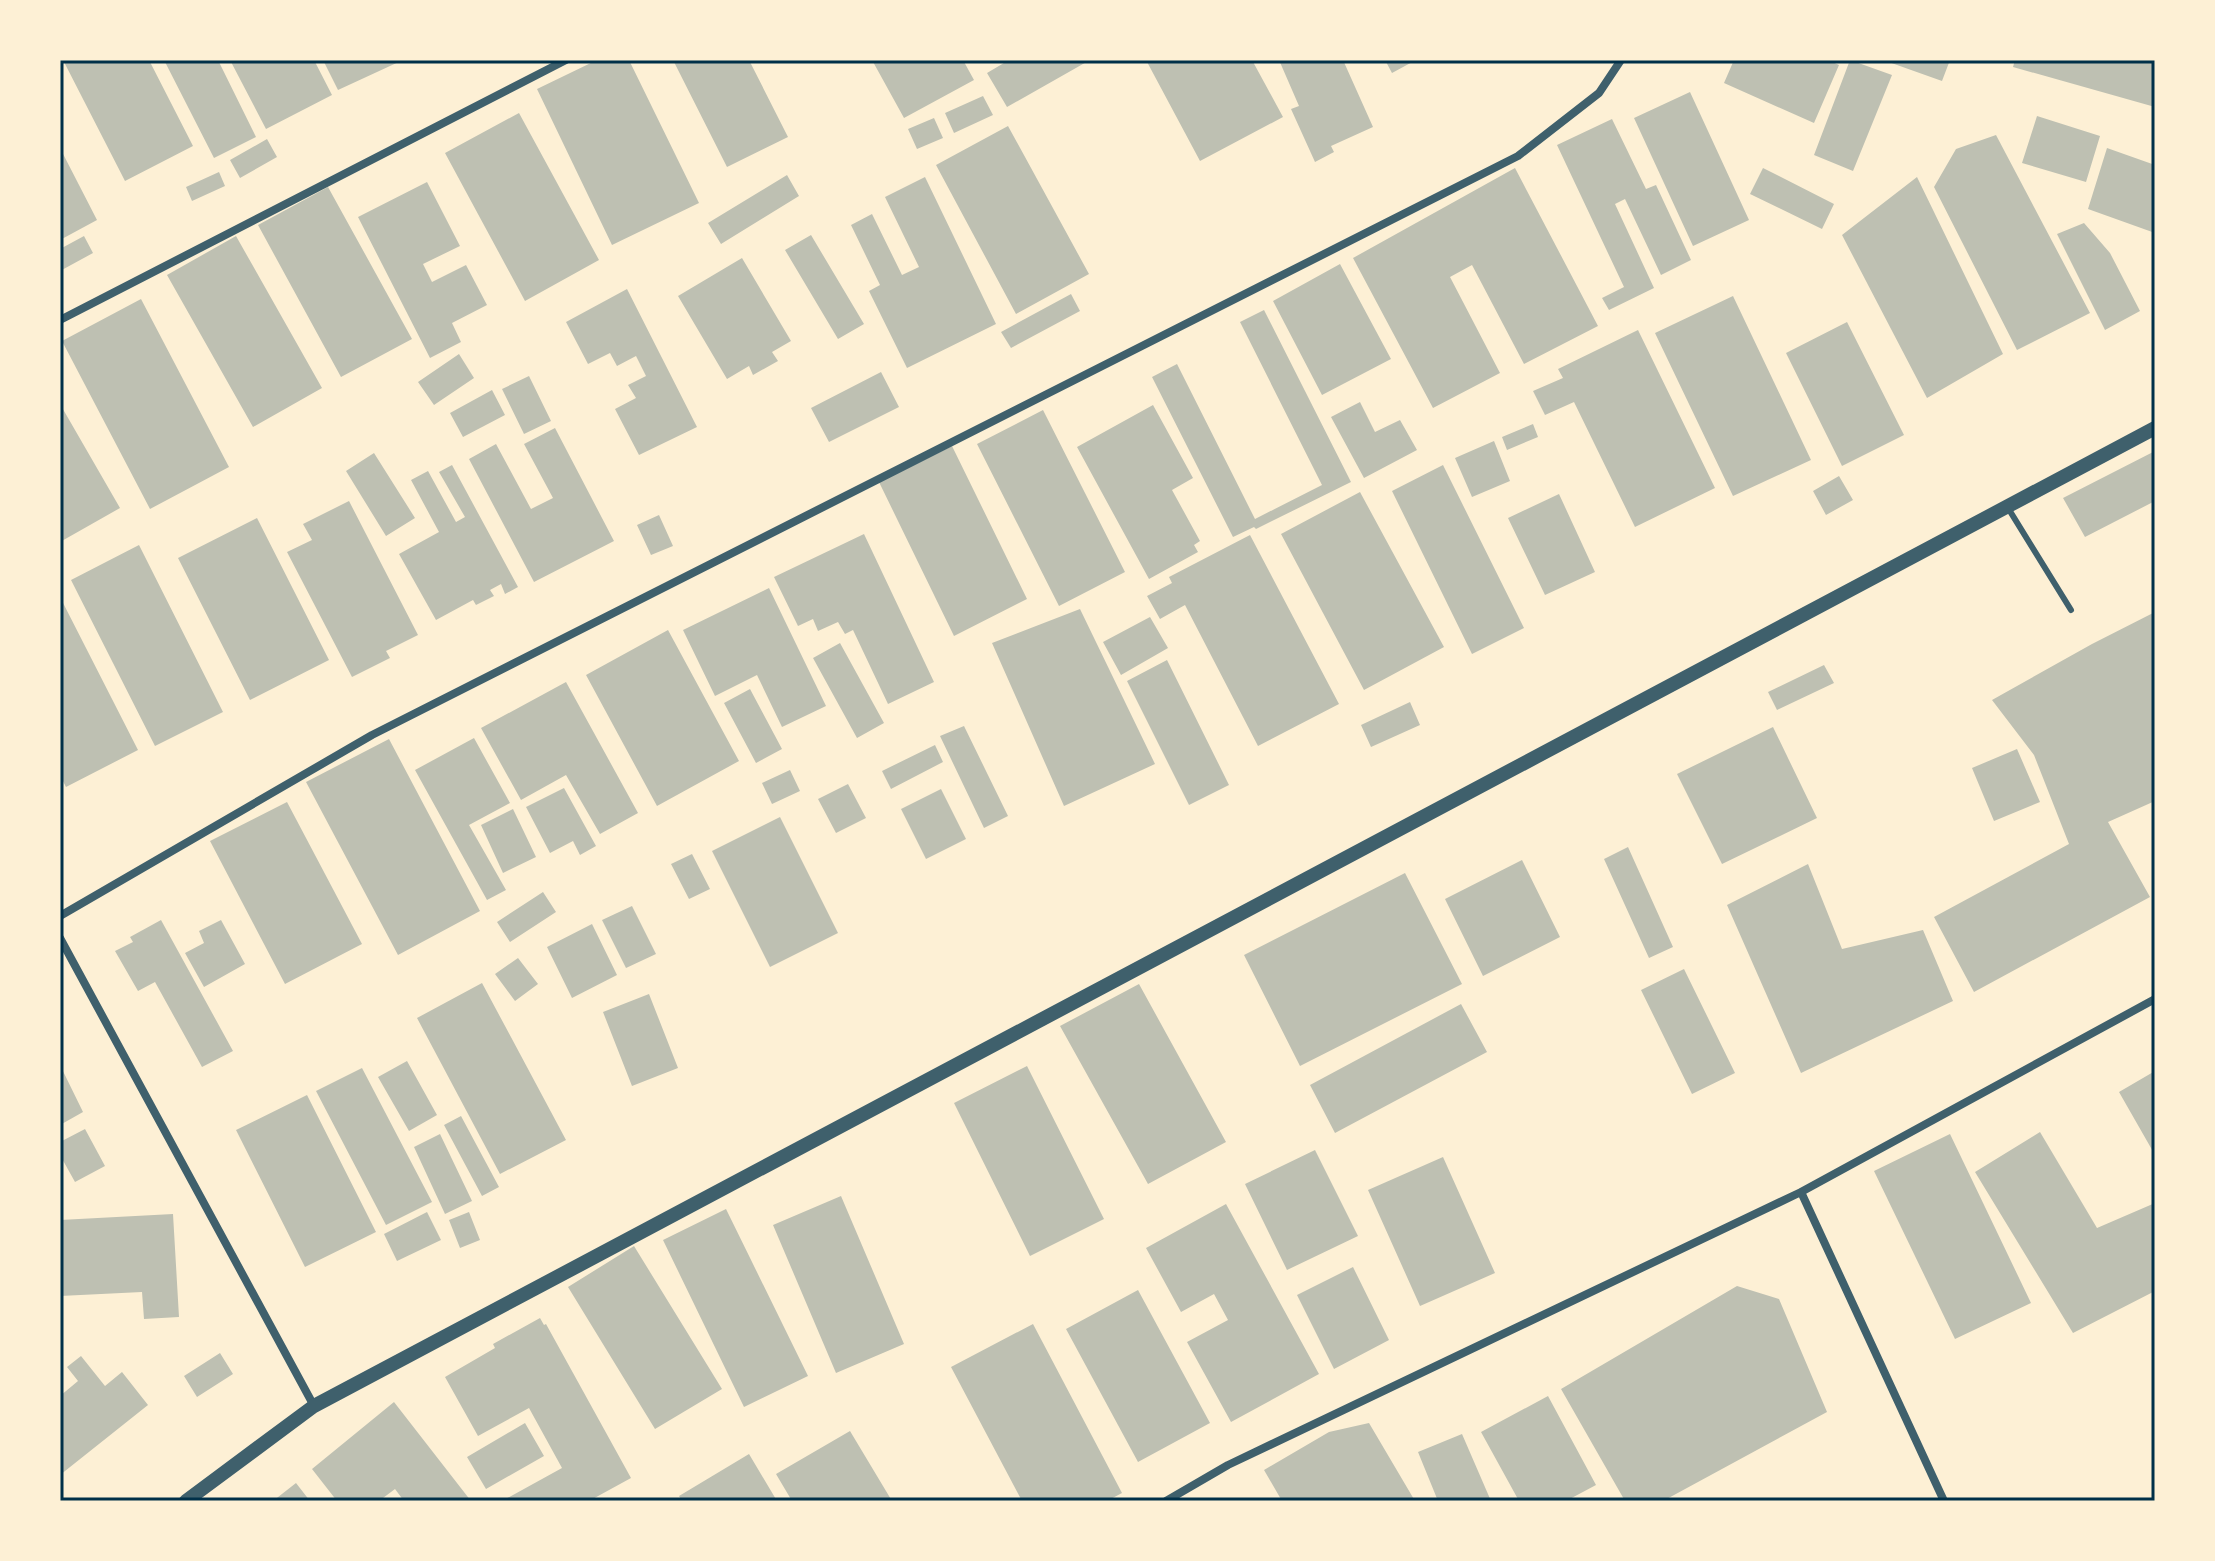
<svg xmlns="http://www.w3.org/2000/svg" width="2215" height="1561" viewBox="0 0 2215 1561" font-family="Figtree,sans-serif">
	<rect width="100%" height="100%" fill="#fdf0d5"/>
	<!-- building -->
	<path fill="#bec0b2" d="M63,60H149L193,146L125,181Z
		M164,60H218L256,137L214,158Z
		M230,60H314L332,95L266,129Z
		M323,60H403L338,90Z
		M597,60H629L699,203L612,245L537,89Z
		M673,60H749L788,137L727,167Z
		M872,60H935L936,63L942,60H963L974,80L904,118Z
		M1009,60H1090L1007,107L987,73Z
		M1146,60H1252L1283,117L1200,161Z
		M1279,60H1343L1373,127L1331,146L1334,152L1315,162L1291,109L1299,106Z
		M1385,60H1416L1392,73Z
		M1734,60H1828L1839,65L1814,123L1724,83Z
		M1850,60L1892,75L1853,171L1814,155Z
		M1883,60H1950L1942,81Z
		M2015,60H2155V107L2013,67Z
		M1690,92L1749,220L1693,246L1634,118Z
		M983,96L993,115L954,133L945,113Z
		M519,113L599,260L525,301L445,153Z
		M2037,116L2100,136L2086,182L2022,163Z
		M934,118L943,138L917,149L908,129Z
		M1612,119L1646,189L1656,185L1691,260L1661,275L1625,199L1615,204L1654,288L1609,310L1602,298L1624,287L1557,145Z
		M1008,126L1089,274L1016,314L936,165Z
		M1996,135L2090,313L2017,350L1934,187L1956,149Z
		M267,139L277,157L240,178L230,160Z
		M60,148L97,220L60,240Z
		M2107,148L2155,165V233L2088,209Z
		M1515,168L1598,326L1524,364L1472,265L1450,277L1500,373L1433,408L1353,258Z
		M1763,168L1834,204L1822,229L1750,194Z
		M219,172L225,186L192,201L186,187Z
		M787,175L799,196L721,244L708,223Z
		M925,177L996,324L907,368L869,291L880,285L851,225L872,214L902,275L919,267L885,197Z
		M1917,177L2003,354L1927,398L1842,235Z
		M427,182L460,246L423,264L432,282L466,265L487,305L452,323L461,342L430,358L358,217Z
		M328,187L412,339L341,377L258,225Z
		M2084,223L2110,253L2140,311L2105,330L2057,234Z
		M811,235L864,324L838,339L785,250Z
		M84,236L93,253L60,271V249Z
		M236,236L322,388L253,427L167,275Z
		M742,258L791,341L772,352L778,361L753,375L749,366L727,379L678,296Z
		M1340,264L1391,359L1322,395L1273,301Z
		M627,289L697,427L639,455L615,409L636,398L628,385L646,376L636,356L617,366L610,353L588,364L566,322Z
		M1071,294L1080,311L1011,348L1001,332Z
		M1733,296L1811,460L1733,496L1655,333Z
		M141,299L229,467L150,509L62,341Z
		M1264,310L1351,482L1256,529L1254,527L1233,537L1152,377L1177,364L1255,519L1322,485L1240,322Z
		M1847,322L1904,435L1842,466L1786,353Z
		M1638,330L1715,488L1635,527L1574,402L1545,415L1533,391L1563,378L1558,369Z
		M459,354L474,378L434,405L418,382Z
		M881,372L899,407L829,442L811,408Z
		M529,376L551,421L524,434L502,389Z
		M492,390L505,415L463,437L450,413Z
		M1360,402L1375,432L1400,420L1417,450L1364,478L1331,417Z
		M60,404L120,508L60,542Z
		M1153,405L1193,478L1172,490L1200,541L1194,545L1198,552L1149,579L1077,447Z
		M1043,410L1125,572L1059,606L977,444Z
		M1533,424L1538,437L1507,450L1502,437Z
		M555,428L614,541L534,582L469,459L496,444L531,509L553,498L524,444Z
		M1494,441L1510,481L1472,497L1455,458Z
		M952,446L1027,599L954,636L879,482Z
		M2155,451V501L2085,537L2063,498Z
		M374,453L415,518L386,536L346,471Z
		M452,465L518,587L505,594L501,584L490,590L494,596L476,605L473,600L436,620L399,554L439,532L411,480L428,471L456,522L465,517L439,472Z
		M1443,465L1524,628L1472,654L1392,491Z
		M1839,476L1853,500L1826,515L1813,491Z
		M1360,492L1444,647L1364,690L1281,534Z
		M1559,494L1595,572L1545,595L1508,518Z
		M349,501L418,635L386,651L390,658L352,677L287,552L312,540L303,524Z
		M659,515L673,546L651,555L637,525Z
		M257,518L329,660L250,700L178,558Z
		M864,534L934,682L888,704L853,630L845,634L838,622L818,631L813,619L798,626L774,577Z
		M1250,535L1339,704L1258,746L1185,605L1160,619L1147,596L1172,583L1169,577Z
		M139,545L223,712L155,746L71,580Z
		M769,588L826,706L782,727L757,675L715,696L683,630Z
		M60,597L138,750L66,787L60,775Z
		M1080,609L1155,764L1064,806L992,643Z
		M2155,612V801L2108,822L2150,897L1974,992L1934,917L2069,844L2034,755L1992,700L2092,644Z
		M1150,617L1168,648L1121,675L1103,642Z
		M668,630L739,761L657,806L586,675Z
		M840,643L884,723L857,738L813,658Z
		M1167,660L1229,785L1189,805L1127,681Z
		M1824,665L1834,683L1777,710L1768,692Z
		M566,682L638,813L600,834L566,775L521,800L481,728Z
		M750,689L782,749L756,763L724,703Z
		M1410,702L1420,725L1371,747L1361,725Z
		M964,726L1008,816L984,828L940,736Z
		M1773,727L1817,818L1722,864L1677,774Z
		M474,738L510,803L469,825L506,890L487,900L415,770Z
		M389,739L480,911L398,955L306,782Z
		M935,745L943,762L891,789L882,771Z
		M2017,749L2040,802L1994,821L1972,768Z
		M790,770L800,791L772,804L762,783Z
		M848,784L866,818L836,833L818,799Z
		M564,788L596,846L580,855L573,841L550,853L526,807Z
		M941,789L966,839L926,859L901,809Z
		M287,802L362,944L285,984L210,841Z
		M513,809L536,857L503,873L481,825Z
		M780,817L838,933L770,967L712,851Z
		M1628,847L1673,947L1649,958L1604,859Z
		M692,854L710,889L689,899L671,864Z
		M1522,860L1560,937L1483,976L1445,899Z
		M1808,864L1842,949L1923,930L1953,1001L1801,1073L1727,905Z
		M1405,873L1462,984L1300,1066L1244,955Z
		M543,892L556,912L510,942L497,922Z
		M632,906L656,954L626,968L602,920Z
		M161,920L233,1051L202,1067L155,982L138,991L115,951L133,942L130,937Z
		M221,920L245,964L204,987L185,953L204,943L199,931Z
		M592,924L617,975L572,998L547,947Z
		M518,958L538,984L515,1001L495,974Z
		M1684,969L1735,1073L1692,1094L1641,990Z
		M482,983L566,1140L500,1174L417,1018Z
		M1139,984L1226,1142L1148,1184L1060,1026Z
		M649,994L678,1068L632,1086L603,1012Z
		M1461,1004L1487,1052L1335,1133L1310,1085Z
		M407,1061L437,1115L409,1131L378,1077Z
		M60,1065L83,1112L60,1125Z
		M1027,1066L1104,1219L1030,1256L954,1103Z
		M362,1068L432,1202L386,1225L316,1091Z
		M2155,1071V1155L2119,1092Z
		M307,1095L376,1232L305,1267L236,1130Z
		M461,1116L499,1187L482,1196L444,1125Z
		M85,1129L105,1166L75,1182L60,1155V1142Z
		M2040,1132L2097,1228L2155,1203V1291L2073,1333L1975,1172Z
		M440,1134L472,1201L445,1214L414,1147Z
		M1950,1134L2031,1303L1955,1339L1874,1171Z
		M1315,1150L1358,1236L1287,1270L1245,1184Z
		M1443,1157L1495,1273L1420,1306L1368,1190Z
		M841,1196L904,1344L836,1373L773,1225Z
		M1226,1204L1319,1374L1231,1422L1187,1342L1228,1320L1214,1294L1181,1312L1146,1248Z
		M726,1209L808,1376L744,1407L663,1240Z
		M427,1212L441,1240L397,1261L384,1234Z
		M469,1212L480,1240L460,1248L449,1220Z
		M173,1214L179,1317L144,1319L142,1292L60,1296V1220Z
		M634,1246L722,1389L655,1429L568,1287Z
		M1353,1267L1389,1340L1334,1369L1297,1295Z
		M1737,1286L1779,1299L1827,1412L1663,1501H1625L1561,1389Z
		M1138,1290L1210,1423L1138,1462L1066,1329Z
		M540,1318L544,1325L546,1324L631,1478L589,1501H502L562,1468L529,1408L478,1436L445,1377L495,1348L493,1344Z
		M1033,1324L1122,1493L1107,1501H1022L951,1367Z
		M220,1353L233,1374L197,1397L184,1376Z
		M81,1356L105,1386L122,1372L148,1405L60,1475V1396L78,1381L67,1367Z
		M1548,1396L1596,1485L1566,1501H1519L1481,1432Z
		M394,1402L471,1501H404L395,1489L379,1501H337L312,1469Z
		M525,1423L544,1456L486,1489L467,1457Z
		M1369,1423L1415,1501H1282L1264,1470L1329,1432Z
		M850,1431L892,1501H792L776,1474Z
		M1462,1434L1491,1501H1438L1418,1452Z
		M749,1454L777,1501H682L679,1496Z
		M296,1483L310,1501H273Z"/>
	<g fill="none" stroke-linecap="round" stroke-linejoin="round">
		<!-- service -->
		<path stroke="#3f606c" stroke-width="6" d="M2008,508L2071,610"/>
		<!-- minor -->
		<path stroke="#3f606c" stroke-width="8" d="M60,320L566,60
			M60,916L372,735L1518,156L1599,93L1621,60
			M60,938L314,1406
			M1801,1192L1944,1501
			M1166,1501L1228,1465L1801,1192L2155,999"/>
		<!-- tertiary -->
		<path stroke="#3f606c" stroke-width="14" d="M186,1501L314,1406L2155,428"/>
	</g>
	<!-- border -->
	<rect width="2215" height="1561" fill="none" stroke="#fdf0d5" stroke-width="124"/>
	<rect x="62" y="62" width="2091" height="1437" fill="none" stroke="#003049" stroke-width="3"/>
</svg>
